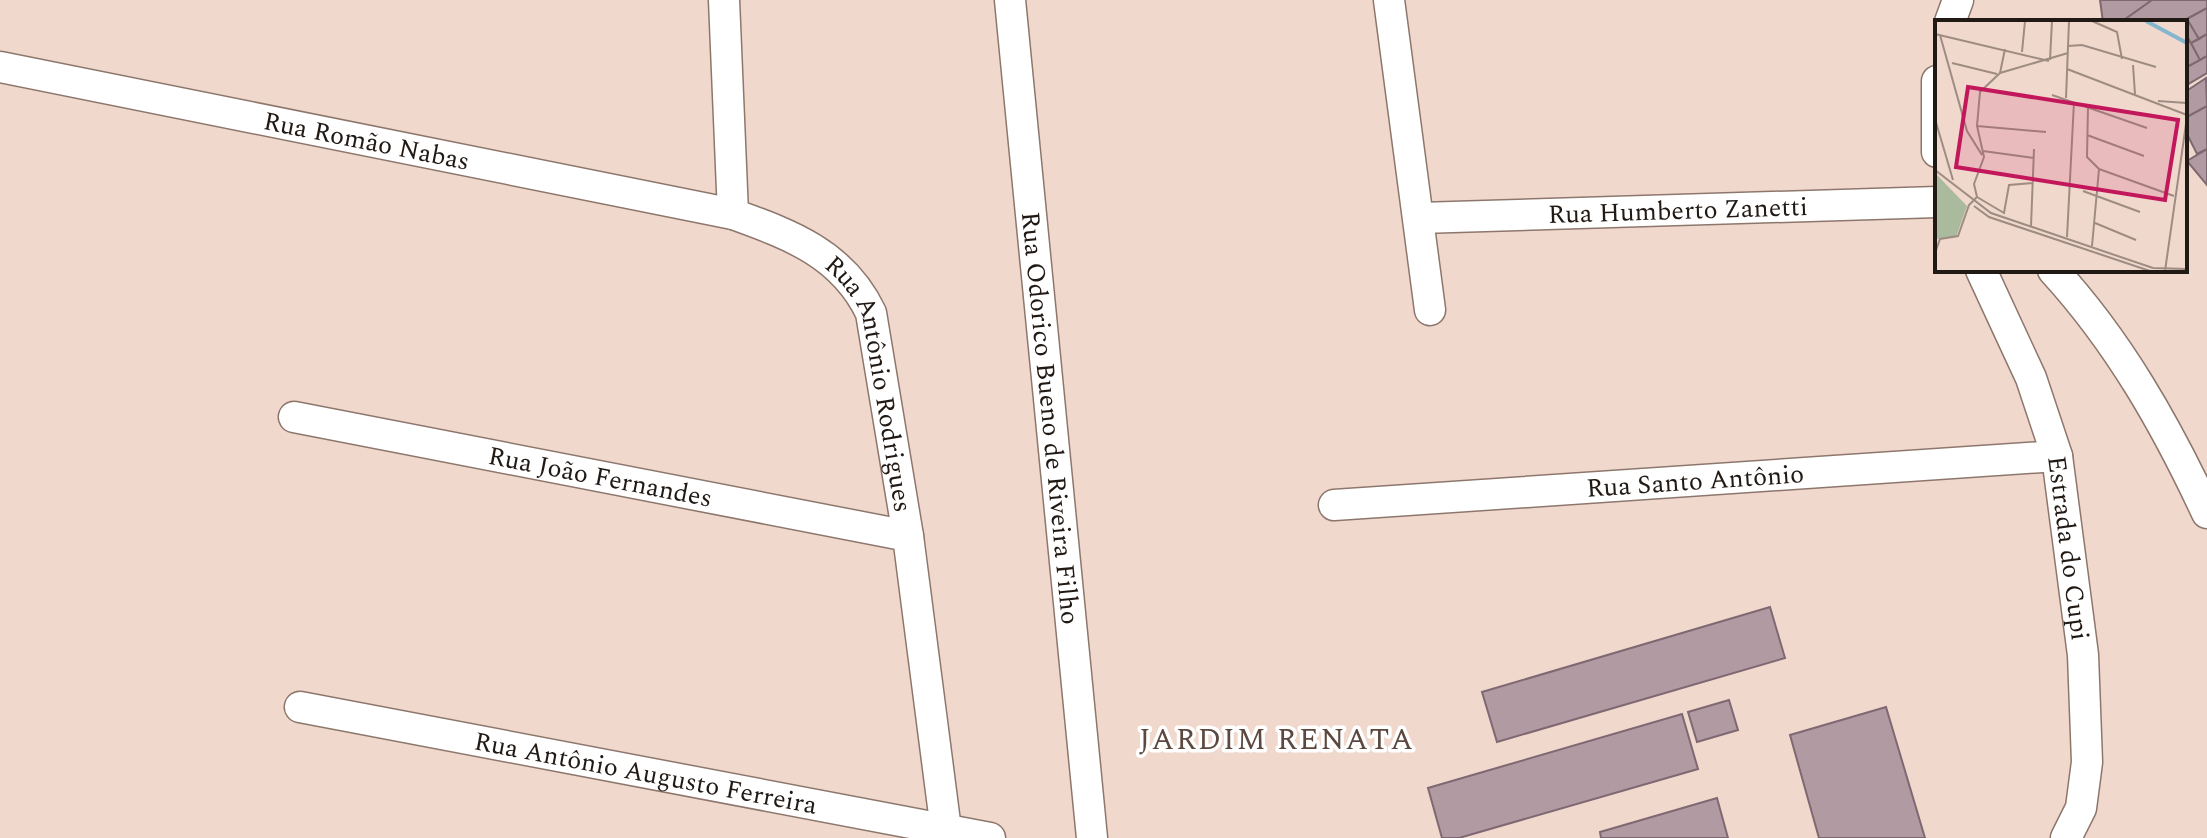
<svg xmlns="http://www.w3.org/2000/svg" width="2207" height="838" viewBox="0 0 2207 838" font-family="Spectral,serif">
	<rect width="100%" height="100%" fill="#f1d8cd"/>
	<!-- building -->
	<path fill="#b29aa3" stroke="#7f6871" stroke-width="2" d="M2100,0H2152L2121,22H2103Z
		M2152,0H2207V8L2181,22H2121Z
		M2207,8V34L2199,39L2187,19Z
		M2187,19L2199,39L2191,43L2185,37V22H2181Z
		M2207,34V56L2200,60L2191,43Z
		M2187,36L2200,60L2185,68V37Z
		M2207,56V73L2185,86V68Z
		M2206,78L2207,106L2185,118V92Z
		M2207,106V149L2197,154L2185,130V118Z
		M2207,149V185L2187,161Z
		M1770,607L1785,658L1497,742L1482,692Z
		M1729,700L1738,730L1697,742L1688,712Z
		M1886,707L1925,838H1819L1790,735Z
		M1682,714L1698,769L1459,838H1442L1428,788Z
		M1717,798L1728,838H1601L1600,832Z"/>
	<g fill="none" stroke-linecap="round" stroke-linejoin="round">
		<defs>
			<g id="minor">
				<path id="s1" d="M724,0L733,214C791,235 843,254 871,313L908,536L946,830"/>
				<path id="s2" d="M1010,0L1092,838"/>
				<path d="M1389,0L1430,310"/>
				<path d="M1950,22L1958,0"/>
				<path id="s3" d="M0,67L733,214"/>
				<path d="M1937,81V152"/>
				<path id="s4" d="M1420,218L1937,202"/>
				<path id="s5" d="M1981,270L2031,378L2057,456L2083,655L2087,762L2081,808L2066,838"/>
				<path d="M2053,270C2119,342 2166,425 2207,513"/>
				<path id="s6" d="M294,417L908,536"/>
				<path id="s7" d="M1334,505L2057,456"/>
				<path id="s8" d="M300,707L990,838"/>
			</g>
		</defs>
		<!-- minor casing -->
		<use href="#minor" stroke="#8d776d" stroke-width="33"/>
		<!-- minor -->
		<use href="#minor" stroke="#fff" stroke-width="30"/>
	</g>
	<g text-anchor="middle" stroke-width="7" stroke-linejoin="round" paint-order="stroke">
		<!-- street labels -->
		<g font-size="26" fill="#211914" stroke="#fff">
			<text dy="9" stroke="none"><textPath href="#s3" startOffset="374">Rua Romão Nabas</textPath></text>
			<text dy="9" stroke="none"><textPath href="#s4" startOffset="258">Rua Humberto Zanetti</textPath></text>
			<text dy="9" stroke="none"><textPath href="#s1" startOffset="456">Rua Antônio Rodrigues</textPath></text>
			<text dy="9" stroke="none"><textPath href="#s2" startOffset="420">Rua Odorico Bueno de Riveira Filho</textPath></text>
			<text dy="9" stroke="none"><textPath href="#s6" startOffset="312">Rua João Fernandes</textPath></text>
			<text dy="9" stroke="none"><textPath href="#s7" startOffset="362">Rua Santo Antônio</textPath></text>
			<text dy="9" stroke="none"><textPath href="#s5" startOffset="294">Estrada do Cupi</textPath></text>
			<text dy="9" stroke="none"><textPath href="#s8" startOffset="352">Rua Antônio Augusto Ferreira</textPath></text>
		</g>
		<!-- quarter labels -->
		<g font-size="30" letter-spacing="2" fill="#5c483e" stroke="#fff">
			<text x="1277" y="749">JARDIM RENATA</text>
		</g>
	</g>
	<!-- overview -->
	<g transform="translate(1935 20)">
		<rect width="252" height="252" fill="#f1d8cd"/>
		<path d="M0,153L32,186L21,217L0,219Z" fill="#aaba9c"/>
		<path fill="none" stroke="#86b6ce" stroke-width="4" d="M211,1L252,23"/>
		<path fill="none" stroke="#9e8c83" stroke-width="2" d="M157,1L182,12L187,39M0,14L114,41M5,15L32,111L47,135M133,26L147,25L221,47M87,32L90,1M115,40L117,1M17,43L62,54M198,45L200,74M132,49L252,95M65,53L70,29M117,75L212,108M131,78L134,1M223,81L252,83M153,87L152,137L164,149L157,226M0,99L18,160M42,106L111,112M152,115L209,136M48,131L99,138M164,149L239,176M0,150L56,193L218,248L252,249M148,171L205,192M42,177L69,193L74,165L98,163M39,186L54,197L215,251M160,203L201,220M96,206L99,129M132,217L139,82M0,233L5,219L23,216L34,185L42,177L39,164L49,137L42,106L45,72L65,53L133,33M230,251L252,97"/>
		<path fill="#c2185b" fill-opacity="0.15" stroke="#c2185b" stroke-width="4" d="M33,67L243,100L230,180L21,147Z"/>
		<rect width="252" height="252" fill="none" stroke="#211914" stroke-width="4"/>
	</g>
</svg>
